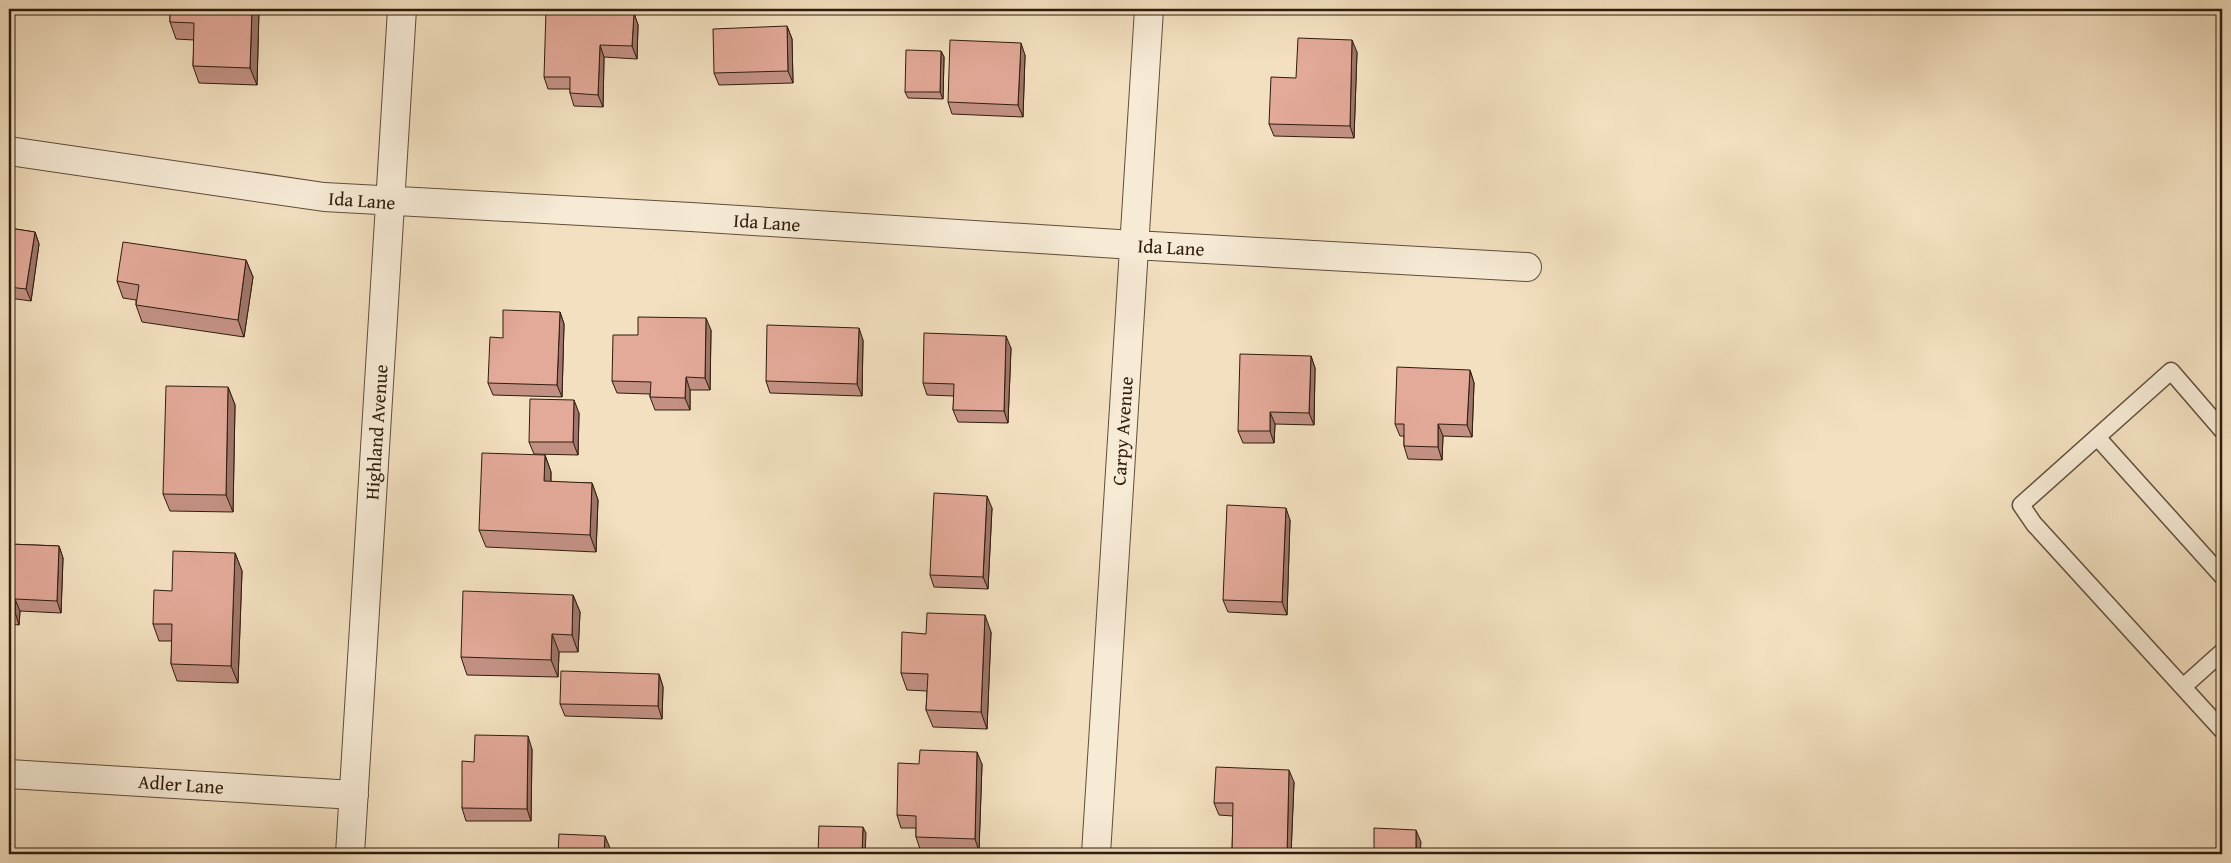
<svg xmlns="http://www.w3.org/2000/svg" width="2231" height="863" viewBox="0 0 2231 863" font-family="'Gentium Book Plus',serif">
	<rect width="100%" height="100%" fill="#f3e0c0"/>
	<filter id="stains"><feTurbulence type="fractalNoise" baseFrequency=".004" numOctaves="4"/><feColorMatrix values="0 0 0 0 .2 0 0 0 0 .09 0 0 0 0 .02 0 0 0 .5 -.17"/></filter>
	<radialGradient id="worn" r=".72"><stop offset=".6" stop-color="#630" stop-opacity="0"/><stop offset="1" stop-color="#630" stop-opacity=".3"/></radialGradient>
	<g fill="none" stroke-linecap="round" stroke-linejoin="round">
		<defs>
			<path id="lane" d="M2222,430L2171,371L2021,505L2034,524L2222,730
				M2097,437L2222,576
				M2183,687L2222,652"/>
			<path id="street" d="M9,151L324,197L691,217L1134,245L1527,267
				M9,774L354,795
				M350,854L402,9
				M1096,854L1149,9"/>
		</defs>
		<!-- lane casing -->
		<use href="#lane" stroke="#604d3a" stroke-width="19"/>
		<!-- street casing -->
		<use href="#street" stroke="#604d3a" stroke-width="30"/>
		<!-- lane -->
		<use href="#lane" stroke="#f7ebd6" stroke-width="16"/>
		<!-- street -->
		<use href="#street" stroke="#f7ebd6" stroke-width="28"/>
	</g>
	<!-- wall -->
	<path fill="#c39184" stroke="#2f1c0d" d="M170,9H259L257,85L199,83L193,66L194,40L176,39L170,22Z
		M634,13L638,25L637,59L604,57L603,107L574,106L570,93V89H548L544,77Z
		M787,26L792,39L793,83L719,85L714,73Z
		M941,51L944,57L943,99L908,98L905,92Z
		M1357,52L1354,138L1274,136L1269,124L1296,78Z
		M1025,55L1023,117L952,114L948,102Z
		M9,228L35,232L39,244L31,301L9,298Z
		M246,260L253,277L244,337L142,322L136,305V300L123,298L117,281Z
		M560,312L564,324L562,397L493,395L488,383L503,338Z
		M711,330L710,390H690V410H655L650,397V394L617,393L612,381L638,335Z
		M863,340L862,396L770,393L766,381Z
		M1011,348L1008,423L958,422L953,410L954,396L927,395L923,383Z
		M1311,356L1315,368L1314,425L1275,424L1274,443H1243L1238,431Z
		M1470,370L1474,383L1472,437L1443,436L1442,460L1408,459L1404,446V436H1400L1395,424Z
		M228,387L235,405L233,512L170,511L163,494Z
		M579,413L578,455L534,454L529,442Z
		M545,455L551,472V482L592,483L598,500L596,552L486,547L479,530Z
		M992,508L988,589L934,587L930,575Z
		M1290,520L1287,615L1228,612L1223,600Z
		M9,544L59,546L63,558L61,613L20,611L19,625L9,624Z
		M235,553L242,571L238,683L177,681L171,664L172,641H159L153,624L172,591Z
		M573,595L580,612L578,652H559L558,677L467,675L461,657Z
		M991,632L987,729L933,727L926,710L927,691L907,690L901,673L926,634Z
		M659,674L663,687L662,719L565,716L560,704Z
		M532,749L531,821H466L462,808L474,762Z
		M982,764L979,851L920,849L916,837V828H901L897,815Z
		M1294,782L1291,854H1232L1233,816L1219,815L1214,803Z"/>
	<!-- shaded-wall -->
	<path fill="#9f766b" stroke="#2f1c0d" d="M252,9H259L257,85L250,68Z
		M634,13L638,25L637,59L632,46Z
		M787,26L792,39L793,83L788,71Z
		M1352,40L1357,52L1354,138L1350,126Z
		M1021,43L1025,55L1023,117L1018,105Z
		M600,45L604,57L603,107L598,95Z
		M941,51L944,57L943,99L940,92Z
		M35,232L39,244L31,301L26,289Z
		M246,260L253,277L244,337L238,320Z
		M560,312L564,324L562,397L557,385Z
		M706,318L711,330L710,390L705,378Z
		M859,328L863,340L862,396L857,384Z
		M1006,336L1011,348L1008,423L1004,411Z
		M1311,356L1315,368L1314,425L1309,413Z
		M1470,370L1474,383L1472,437L1467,425Z
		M686,377L690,390V410L685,398Z
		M228,387L235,405L233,512L226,495Z
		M574,400L579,413L578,455L573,442Z
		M1270,412L1275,424L1274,443L1270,431Z
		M1438,424L1443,436L1442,460L1438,447Z
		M545,455L551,472L550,499L544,481Z
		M592,483L598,500L596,552L590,535Z
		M987,496L992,508L988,589L983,577Z
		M1286,508L1290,520L1287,615L1282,602Z
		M59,546L63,558L61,613L57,601Z
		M235,553L242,571L238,683L231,666Z
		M573,595L580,612L578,652L572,635Z
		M15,599L20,611L19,625L15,612Z
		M985,615L991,632L987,729L981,712Z
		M552,634L559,652L558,677L551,660Z
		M659,674L663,687L662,719L658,706Z
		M528,736L532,749L531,821L527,809Z
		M977,752L982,764L979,851L975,839Z
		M1289,770L1294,782L1291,854H1287Z
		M863,827L866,833L865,854H862Z
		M1416,830L1421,842L1420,854H1416Z
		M605,836L610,848L609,854H604Z"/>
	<!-- building -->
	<path fill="#e3a999" stroke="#2f1c0d" d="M170,9H252L250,68L193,66L194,23L170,22Z
		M546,10L634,13L632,46L600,45L598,95L570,93V77H544Z
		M787,26L788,71L714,73L713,29Z
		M1298,38L1352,40L1350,126L1269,124L1271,77L1296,78Z
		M950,40L1021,43L1018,105L948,102Z
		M906,50L941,51L940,92H905Z
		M9,228L35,232L26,289L9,287Z
		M123,242L246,260L238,320L136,305L139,285L117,281Z
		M503,310L560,312L557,385L488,383L490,337L503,338Z
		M638,317L706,318L705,378L686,377L685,398L650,397L651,382L612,381L613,335H638Z
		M767,325L859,328L857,384L766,381Z
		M924,333L1006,336L1004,411L953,410L954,384L923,383Z
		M1240,354L1311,356L1309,413L1270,412V431H1238Z
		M1397,367L1470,370L1467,425L1438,424V447L1404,446V424H1395Z
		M166,386L228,387L226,495L163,494Z
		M530,399L574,400L573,442H529Z
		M482,453L545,455L544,481L592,483L590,535L479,530Z
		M934,493L987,496L983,577L930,575Z
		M1227,505L1286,508L1282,602L1223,600Z
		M9,544L59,546L57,601L15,599V612H9Z
		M173,551L235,553L231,666L171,664L172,624H153L154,590L172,591Z
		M463,591L573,595L572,635L552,634L551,660L461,657Z
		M927,613L985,615L981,712L926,710L928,674L901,673L902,632L926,634Z
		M561,671L659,674L658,706L560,704Z
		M475,735L528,736L527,809L462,808V761L474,762Z
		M920,750L977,752L975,839L916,837V816L897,815L898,763L919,764Z
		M1216,767L1289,770L1287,854H1232L1233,803H1214Z
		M819,826L863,827L862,854H818Z
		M1374,828L1416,830V854H1374Z
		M559,834L605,836L604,854H558Z"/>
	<g text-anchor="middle" stroke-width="4" stroke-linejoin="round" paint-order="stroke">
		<!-- street labels -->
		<g font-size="19" fill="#2f1c0d" stroke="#f7ebd6">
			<text transform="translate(362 200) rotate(4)" y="7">Ida Lane</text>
			<text transform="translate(767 222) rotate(4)" y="7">Ida Lane</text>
			<text transform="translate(1171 247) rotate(3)" y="7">Ida Lane</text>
			<text transform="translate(1122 431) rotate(-86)" y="7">Carpy Avenue</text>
			<text transform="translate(376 432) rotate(-86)" y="7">Highland Avenue</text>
			<text transform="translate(181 784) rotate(4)" y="7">Adler Lane</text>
		</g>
	</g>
	<!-- margin -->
	<rect width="2231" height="863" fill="none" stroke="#f3e0c0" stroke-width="30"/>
	<rect x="10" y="10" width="2211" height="843" fill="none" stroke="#2f1c0d" stroke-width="2.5"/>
	<rect x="15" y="15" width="2201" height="833" fill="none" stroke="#2f1c0d"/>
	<rect width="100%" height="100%" filter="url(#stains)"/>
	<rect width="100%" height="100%" fill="url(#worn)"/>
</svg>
